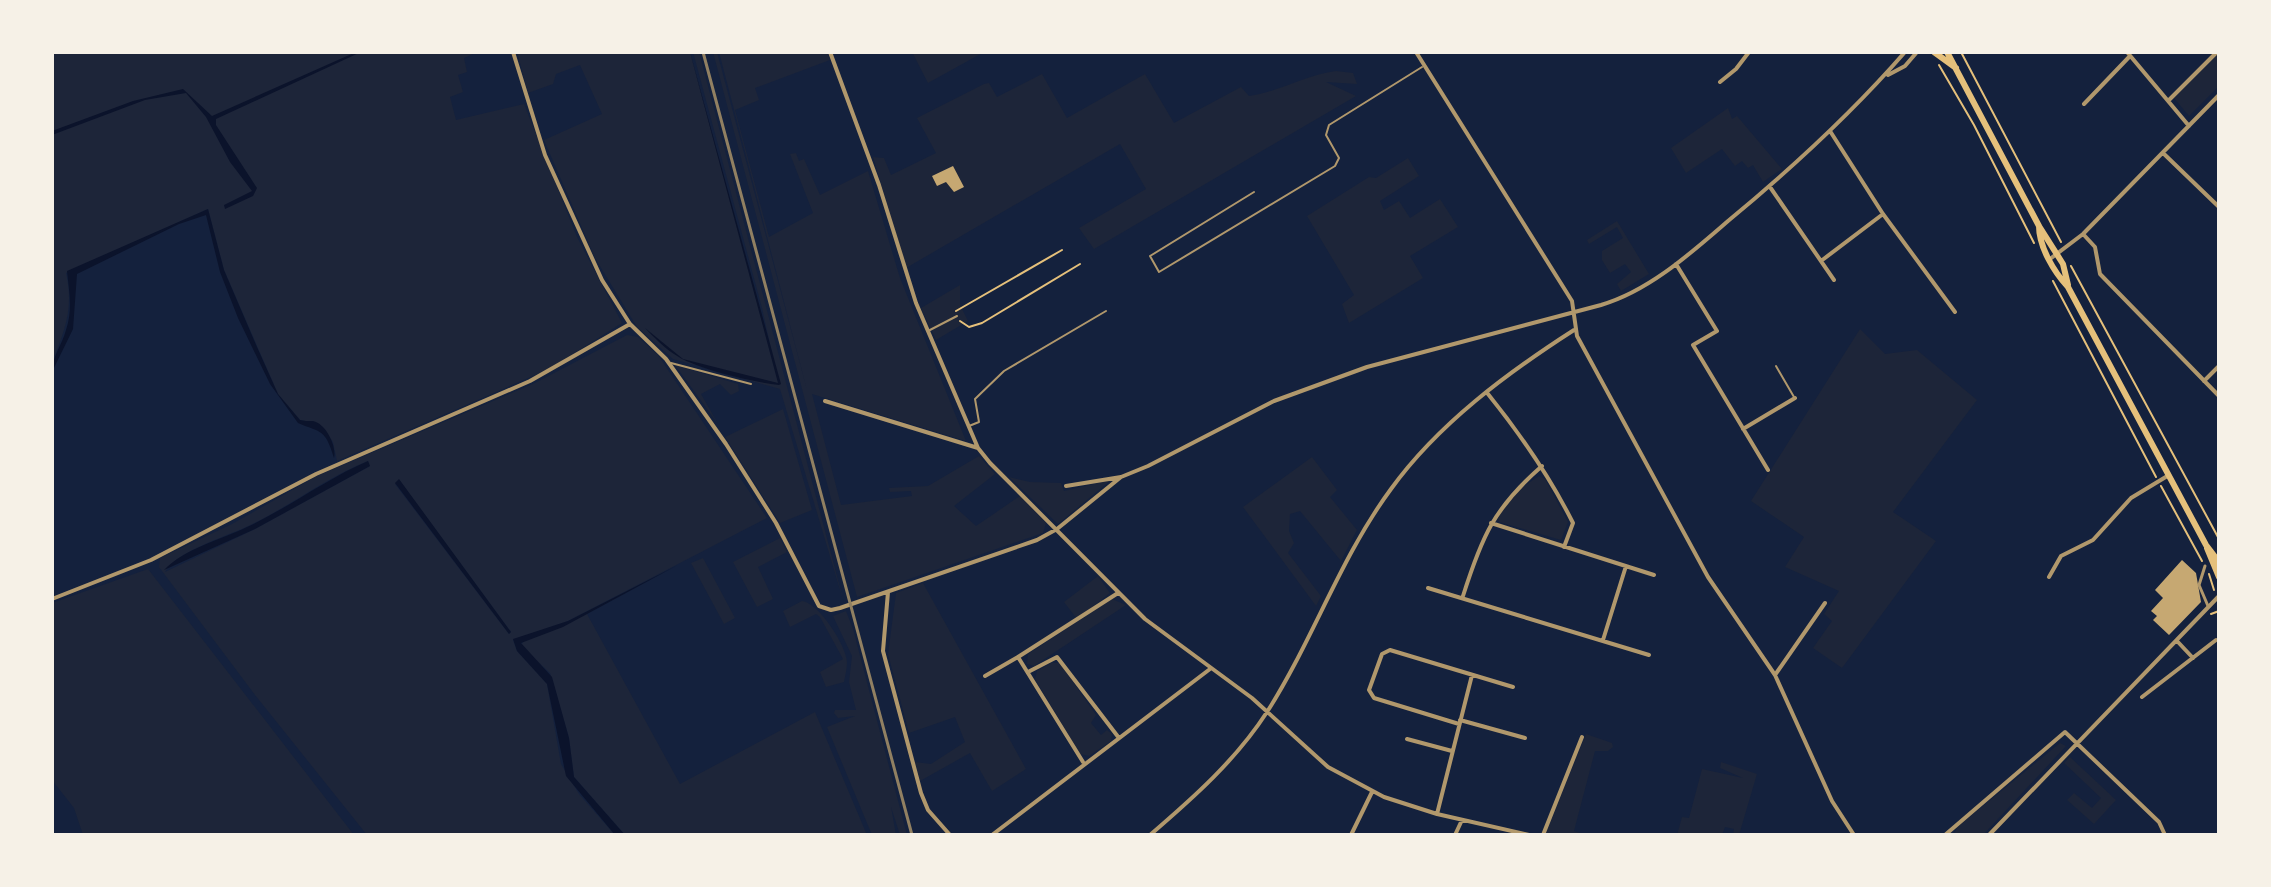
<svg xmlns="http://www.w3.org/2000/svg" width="2271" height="887" viewBox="0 0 2271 887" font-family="Poppins,sans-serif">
	<rect width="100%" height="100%" fill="#14213d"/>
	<!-- green -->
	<path fill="#1d2539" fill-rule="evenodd" d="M52,52H477L464,58L467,72L458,75L463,92L450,97L456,120L524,104L577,237L622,323L549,369L337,461L333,442L324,430L319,424L300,420L278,394L224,270L208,209L66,273C74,308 65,330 52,362Z
		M517,52H690L779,385L762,308L693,52H699L844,603L780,389L673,359L637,327L595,258L544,140L602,114L580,65L556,74L553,84L528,93Z
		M713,52H717L807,390L719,52H827L830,60L755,88L759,100L735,110L769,237L813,213L790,154L796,153L799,161L804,159L820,195L868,171L900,278L966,441L812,394L841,505L912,496L911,491L890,492L889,488L928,486L979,456L995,474L954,506L976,526L1020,496L1046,523L1043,533L857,597Z
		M912,52H984L928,83Z
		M2219,53V86L2189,116L2174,98Z
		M1336,71L1353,73L1357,84L1326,82L1356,96L1094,249L1079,228L1146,189L1120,144L906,268L873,157L884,158L891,175L936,153L917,118L984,84L989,83L997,97L1042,74L1067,118L1145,74L1174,123L1241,87L1249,96C1279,92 1305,75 1336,71Z
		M1728,108L1732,119L1737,116L1782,169L1763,182L1753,165L1748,168L1742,161L1735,166L1722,149L1686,173L1671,148Z
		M1408,158L1419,176L1380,201L1384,210L1399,201L1410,218L1440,199L1458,227L1410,256L1423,278L1349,323L1342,304L1354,295L1307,216L1369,177L1376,178Z
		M1617,221L1649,274L1621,291L1617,284L1631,272L1625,264L1610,273L1602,260V251L1623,238L1617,227L1589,244L1587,240Z
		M960,285V305L968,321L936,340L921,308Z
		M1860,329L1885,354L1917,350L1977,400L1893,512L1936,541L1842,668L1813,648L1832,621L1824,614L1839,591L1785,567L1804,537L1751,501Z
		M627,335L638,337L658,355L767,518L568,621L513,640L517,651L547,684L561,764L579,794L615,835H367L255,695L159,567L160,558L232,524L317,476L535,383ZM368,461L370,466L255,529L165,572C177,551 225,537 246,527C288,508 325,478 368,461ZM399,480L511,632L509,634L395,484Z
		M675,365L738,384L739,391L731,395L720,384L701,394L718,424Z
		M783,409L812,510L780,523L725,437Z
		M1312,457L1337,490L1330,497L1357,530L1341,561L1300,511L1290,514L1289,531L1294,543L1288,553L1321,596L1316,606L1243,507Z
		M1539,476L1545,479L1568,522L1561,540L1499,522L1497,516L1521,488Z
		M1009,477L1030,482L1061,483L1064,491L1111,480L1058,524Z
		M780,538L787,552L758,567L773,599L757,607L733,562Z
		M703,558L735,618L724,624L691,563Z
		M148,569L354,835H83L74,808L52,780V603Z
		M1098,576L1110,593L1077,619L1064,602Z
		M923,583L1026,769L992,791L970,753L920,781L915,762L931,764L965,742L955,717L909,733L888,654L896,593Z
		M1112,599L1126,605L1034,666L1027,664L1028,654Z
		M802,601C819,603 846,645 847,662C847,669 845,676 844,682L826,687L820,672L843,659L820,617L816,614L790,627L783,611Z
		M846,611L853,629L907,835H900L891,807L896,835H872L827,727L855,716L838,718L834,713L835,710H856L849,682L852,656L833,616Z
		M587,614L680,784L815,712L867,835H625L574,777L569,738L550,673L521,646L524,640Z
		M1051,663H1060L1096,715L1091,723L1101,735L1107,730L1112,734L1111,741L1089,756L1080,754L1035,679L1037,671Z
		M1586,734L1612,743L1613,747L1608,751H1595L1574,831L1586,835L1546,833Z
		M2060,743L2066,746L1983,835H1954L1957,827Z
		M2070,757L2116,800L2094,824L2067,800L2074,793L2092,808L2101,798L2064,763Z
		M1721,762L1757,774L1739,835H1733L1734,829L1725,827L1722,835H1677L1682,817L1689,818L1702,769L1743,778L1720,768Z"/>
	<!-- water -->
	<path fill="#0b132b" d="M356,52H361L216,119V125L257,188L253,196L225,209L224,205L252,191L230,162L206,117L186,93L145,100L52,135V131L133,101L183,89L212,116Z
		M690,52L781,384L779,385C753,382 695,369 674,354C663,347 654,337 645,328L683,359L778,383Z
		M208,209L224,270L257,347L278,394L300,420C304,421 308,421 313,421C327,424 337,448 334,458C325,428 321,433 298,423L270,384L238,318L220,272L206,215L179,224L77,274L73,329L52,372C52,356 62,345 66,330C73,309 69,291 67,271Z
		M368,461L370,466L255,529L164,570C184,549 220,540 247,527C288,508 326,479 368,461Z
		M399,479L511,632L509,634L395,483Z
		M676,566L563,627L521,643L552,677L569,738L574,777L625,835H615L566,776L547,684L517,651L513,639L568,621Z"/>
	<!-- building -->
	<path fill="#c6a872" d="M953,166L964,187L954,192L946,182L937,186L932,176Z
		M2182,560L2196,573L2201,602L2169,635L2153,620L2157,616L2151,611L2163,598L2155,590Z"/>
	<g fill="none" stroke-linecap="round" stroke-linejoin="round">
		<!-- path -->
		<path stroke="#e5c07b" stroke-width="2" d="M1961,52L2061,242
			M1939,65L1974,125L2034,243
			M2071,266L2219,539
			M2053,281L2156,477
			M956,311L1062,250
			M960,321L969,327L982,323L1080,264
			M2161,486L2202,561
			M2209,574L2214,590
			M2211,614L2219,611"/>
		<!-- service -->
		<path stroke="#b1986c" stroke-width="2" d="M1254,192L1150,256L1159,272L1335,166L1339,158L1326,135L1329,125L1422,67
			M928,331L957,316
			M671,363L751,384
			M1776,366L1794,397
			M969,426L979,422L975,399L1004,371L1106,311"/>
		<!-- pedestrian -->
		<path stroke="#b1986c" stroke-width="3" d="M2205,566L2199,585L2208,606"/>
		<!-- minor -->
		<path stroke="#b1986c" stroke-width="4" d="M513,52L545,155L602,280L630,324L666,359L726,444L776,523L819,606L831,610L840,608L1037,540L1057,529L1121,477
			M830,52L879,185L916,303L978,448L990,463L1145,619L1252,698L1328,767L1384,797L1437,814L1529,835
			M1416,52L1572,301L1577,336L1708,577L1775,675L1832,801L1854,835
			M2127,52L2189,126
			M1888,75L1905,66L1917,52
			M1720,82L1736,69L1749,52
			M2169,100L2217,52
			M2084,104L2130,56
			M1830,131L1883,214L1955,312
			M2163,153L2219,207
			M1770,187L1834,280
			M2083,234L2095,247L2100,274L2219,396
			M2050,259L2083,234L2219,95
			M1821,261L1883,214
			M1676,264L1717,331L1693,345L1768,470
			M2204,381L2219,366
			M1488,394C1521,435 1549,475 1573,523L1564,547
			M825,401L978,448
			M1743,429L1795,398
			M1066,486L1121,477L1148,466L1274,401L1367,367L1601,305C1649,291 1691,253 1728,221C1791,169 1851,114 1905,52
			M1491,523L1654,575
			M2049,577L2061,556L2093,540L2131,498L2169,475
			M1428,588L1649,655
			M888,592L883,651L921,793L928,810L950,835
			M1463,596C1482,536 1494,508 1542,466
			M52,599L151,560L316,474L530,381L630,324
			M1603,640L1626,566
			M2177,641L2193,658
			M1028,672L1057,657L1119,738
			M1775,675L1825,603
			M985,676L1018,657
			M2142,697L2216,640
			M1460,720L1525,738
			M1459,724L1374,698L1369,690L1382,654L1390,650L1513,687
			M1407,739L1452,751
			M1083,762L1018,657L1118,593
			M1437,814L1472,675
			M992,835L1210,669
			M1150,835C1193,798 1236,760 1267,712C1313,640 1340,558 1391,489C1438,424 1507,373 1574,330
			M1351,835L1372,792
			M1455,835L1462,820
			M1543,835L1582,737
			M1945,835L2065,732L2159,822L2165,835
			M1989,835L2219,596"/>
		<!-- primary -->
		<path stroke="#e5c07b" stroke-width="6" d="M1934,52L1956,68
			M1947,52L2039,226L2063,264L2068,285
			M2039,226C2039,247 2054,272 2068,287L2206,545L2219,562
			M2207,548L2219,577"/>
		<!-- rail -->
		<path stroke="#918062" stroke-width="3" d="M703,52L912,835"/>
	</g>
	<!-- border -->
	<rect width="2271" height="887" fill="none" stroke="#f6f1e7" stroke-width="108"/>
</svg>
